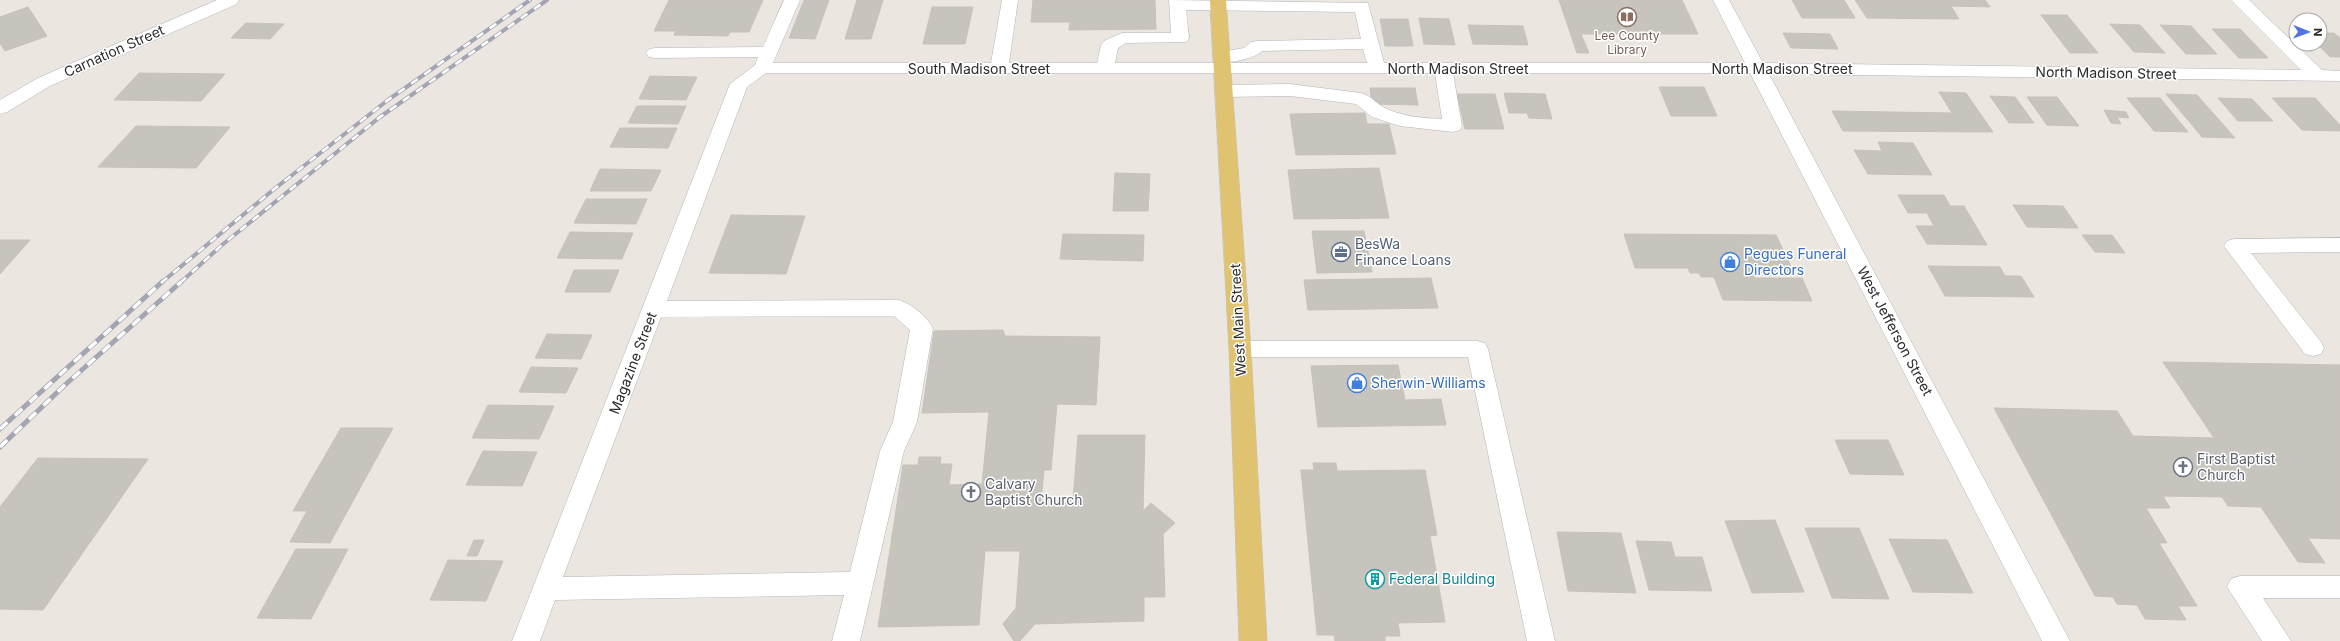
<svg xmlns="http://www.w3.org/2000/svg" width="2340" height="641" viewBox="0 0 2340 641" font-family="Inter,sans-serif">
	<rect width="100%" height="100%" fill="#ebe6df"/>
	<!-- building -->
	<path fill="#c7c4be" stroke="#c7c2b9" d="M669,0H763L749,32H730L728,36L674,35L676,31H654Z
		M804,0H829L815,39L789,38Z
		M857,0H883L871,39H845Z
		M1033,0H1155L1156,29L1069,30L1070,22H1031Z
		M1559,0H1682L1698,34H1581L1589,53H1577Z
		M1792,0H1844L1855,18H1802Z
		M1855,0H1985L1990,7L1951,6L1959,19L1867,18Z
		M28,7L47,36L5,51L0,43V17Z
		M932,7H973L965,44H923Z
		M2041,15H2067L2098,53H2070Z
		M1419,18L1449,19L1455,45L1424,44Z
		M1380,19H1408L1413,46H1385Z
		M246,23L284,24L270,39L231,38Z
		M2110,24L2140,25L2165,53L2134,52Z
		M1468,25L1523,26L1528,45L1473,44Z
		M2160,25L2191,26L2217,54H2186Z
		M2212,29H2240L2268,58H2239Z
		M1783,33L1830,34L1838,49L1791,48Z
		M2320,33H2334L2340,38V57H2330L2317,44H2320Z
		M139,73L225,74L201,101L114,100Z
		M650,76L697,77L686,100L639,99Z
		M1659,87H1704L1717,116H1671Z
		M1370,88H1415L1418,105L1372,104Z
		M1939,92L1966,93L1993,132L1843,131L1832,111L1952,113Z
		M1504,93L1545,94L1552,119L1529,118L1527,113H1509Z
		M1457,94H1495L1504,129H1465Z
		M2166,94L2197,95L2235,138L2202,137Z
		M1990,96L2015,97L2034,123H2009Z
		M2027,97H2057L2079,126L2047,125Z
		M2127,98H2160L2188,132L2154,131Z
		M2218,98L2252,99L2273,121H2238Z
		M2272,98H2315L2340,125V131L2302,130Z
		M637,106H686L678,124L628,123Z
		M2104,110L2126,112L2129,118L2117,117L2121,124L2111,123Z
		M1365,113L1367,124H1389L1396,154L1296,155L1290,114Z
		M136,126L230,127L196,168L98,167Z
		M620,128H677L668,148L610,147Z
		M1878,142L1913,143L1932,175L1868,174L1854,150L1882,151Z
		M1379,168L1389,218L1294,219L1288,170Z
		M600,169L661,170L651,191H590Z
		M1115,173L1150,174L1148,211H1113Z
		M1898,195H1944L1950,206H1964L1987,245L1927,244L1916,226H1934L1927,213H1908Z
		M586,199H647L636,224L574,223Z
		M2013,205L2063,206L2078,228L2027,227Z
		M731,215L805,216L786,274L709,273Z
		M1312,231H1364L1372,272L1317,273Z
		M570,232L633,233L622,259L557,258Z
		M1063,234L1144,235L1143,261L1060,259Z
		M1624,234L1776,235L1794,273L1752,272L1755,278H1802L1812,301L1723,300L1714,277H1701L1699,273H1690L1688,268H1635Z
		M2082,235H2112L2125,253L2095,252Z
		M0,240H30L0,274Z
		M1928,266L2000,267L2005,276H2021L2034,297L1945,296Z
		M574,270H619L610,292H565Z
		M1431,278L1438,308L1308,310L1304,280Z
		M1003,330L1005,336L1100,337L1096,405L1057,404L1051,470H1044L1041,500L1073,501L1078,435H1145L1143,511L1151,503L1175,523L1163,534L1165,597H1144V621L1035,624L1020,641H1014L1003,624L1016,608L1020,551H985L979,625L878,627L903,465H918L919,457H941L940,464H952L949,485L982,484L989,412L922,413L934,331Z
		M547,334L592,335L581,359L535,358Z
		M2163,362L2340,365V539L2308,538L2325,563L2298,562L2261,507L2228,506L2222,497L2163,496L2170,508H2146L2167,543H2159L2197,606H2178L2186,620L2145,619L2137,605L2117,604L2113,597L2095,596L1994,408L2117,411L2133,436L2214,438Z
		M1398,365L1405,400L1441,399L1446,425L1318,427L1311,366Z
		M531,367L578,368L566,393L519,392Z
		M488,405L554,406L539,439L472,438Z
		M341,428H393L330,543L290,542L307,511H293Z
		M1835,440H1888L1904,475L1850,474Z
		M483,451L537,452L522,486L466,485Z
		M38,458L148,459L43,610L0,609V507Z
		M1313,463H1336L1337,471L1425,470L1437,535L1430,536L1445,622L1398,623L1400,636H1385V641H1335L1334,635H1317L1301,470H1314Z
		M1775,520L1804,592L1752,593L1725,521Z
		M1805,528H1859L1889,599L1832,598Z
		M1557,532L1621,533L1636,593L1568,591Z
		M1889,539L1947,540L1973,593L1913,592Z
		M474,540H484L477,556H467Z
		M1636,541L1671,542L1675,557H1702L1712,591L1649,590Z
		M296,549H348L311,619L257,618Z
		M448,560L503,561L486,601L430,600Z"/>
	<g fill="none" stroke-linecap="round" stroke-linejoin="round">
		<defs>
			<path id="minor" d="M217,0H239L237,4L50,86L7,112L0,114V100L38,78Z
				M784,0H800L773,63H991L1002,0H1018L1009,63H1097L1101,45L1104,41L1122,33H1171L1169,0L1368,3L1384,63H1745L1713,0H1729L1763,63L2301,70L2231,0H2249L2322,70L2340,71V81L1769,74L2070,641H2042L1750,73H1453L1462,126L1460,130L1453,132L1400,126L1372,117L1356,104L1290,96L1225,97L1219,95L1216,91L1219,87L1225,85L1290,84L1361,93C1372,96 1377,105 1387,109C1405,117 1423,118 1442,119L1435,73H766L747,87L667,301L899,300C912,304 927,317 933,328L917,422L904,451L860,641H832L844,595L555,600L540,641H512L730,84L755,65L758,57L655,58L649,57L646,53L649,49L655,48L763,47ZM1186,10L1355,12L1361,39L1257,41L1251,42L1244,48L1216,53L1213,57L1216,61C1228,64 1252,60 1262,51L1363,49L1367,63H1115L1118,48L1126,43L1186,42L1189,38ZM894,316L910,330L893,422L880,451L850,572L563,577L661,317Z
				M2340,238V252L2251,253L2321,342L2324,348L2321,354L2313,356L2305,354L2224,246L2227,241L2234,239Z
				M1240,341H1477L1485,343L1488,349L1555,641H1527L1468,357H1240L1232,355L1229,349L1232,343Z
				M2240,576H2340V598H2263L2291,641H2262L2227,587L2231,579Z"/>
			<path id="major" d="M1210,0H1226L1251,349L1267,641H1239L1229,349Z"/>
		</defs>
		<!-- minor casing -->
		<use href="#minor" stroke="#b3b5bd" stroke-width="1"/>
		<!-- major casing -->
		<use href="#major" stroke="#c4c4c4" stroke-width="1"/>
		<!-- minor -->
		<use href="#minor" fill="#fff" fill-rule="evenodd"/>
		<!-- major -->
		<use href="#major" fill="#e0c370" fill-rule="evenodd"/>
		<defs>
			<path id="rail-far1" d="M161,283L273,190L388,100L530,0
				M180,283L222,245L380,117L547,0"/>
			<path id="rail" d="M0,429L162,282
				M0,447L66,384L181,282"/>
		</defs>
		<!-- rail-far1 casing -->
		<use href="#rail-far1" stroke="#a3a5b3" stroke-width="4"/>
		<!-- rail casing -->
		<use href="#rail" stroke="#a3a5b3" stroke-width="5"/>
		<!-- rail-far1 -->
		<use href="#rail-far1" stroke="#fff" stroke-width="2.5" stroke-dasharray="8" stroke-linecap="butt"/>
		<!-- rail -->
		<use href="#rail" stroke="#fff" stroke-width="3.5" stroke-dasharray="10" stroke-linecap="butt"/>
	</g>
	<!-- icons -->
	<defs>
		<symbol id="library-ring" viewBox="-11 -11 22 22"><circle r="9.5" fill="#fff" stroke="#8d6e63" stroke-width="1.5"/><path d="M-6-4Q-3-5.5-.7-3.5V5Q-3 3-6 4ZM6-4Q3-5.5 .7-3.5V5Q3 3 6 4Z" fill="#8d6e63"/></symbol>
		<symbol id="office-ring" viewBox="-11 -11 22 22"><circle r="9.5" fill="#fff" stroke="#5c6f8a" stroke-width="1.5"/><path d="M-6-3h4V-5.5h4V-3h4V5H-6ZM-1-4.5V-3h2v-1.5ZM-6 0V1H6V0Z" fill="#5c6f8a"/></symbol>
		<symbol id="shop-ring" viewBox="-11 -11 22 22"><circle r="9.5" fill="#fff" stroke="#3f7fe0" stroke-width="1.5"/><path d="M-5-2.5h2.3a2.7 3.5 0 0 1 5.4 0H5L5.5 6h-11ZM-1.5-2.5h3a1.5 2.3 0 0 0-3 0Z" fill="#3f7fe0"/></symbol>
		<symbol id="church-ring" viewBox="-11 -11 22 22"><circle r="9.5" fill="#fff" stroke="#6b7280" stroke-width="1.5"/><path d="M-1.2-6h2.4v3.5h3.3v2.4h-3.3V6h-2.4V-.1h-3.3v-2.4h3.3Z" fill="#6b7280"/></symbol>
		<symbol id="building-ring" viewBox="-11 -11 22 22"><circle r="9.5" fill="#fff" stroke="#0f9aa8" stroke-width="1.5"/><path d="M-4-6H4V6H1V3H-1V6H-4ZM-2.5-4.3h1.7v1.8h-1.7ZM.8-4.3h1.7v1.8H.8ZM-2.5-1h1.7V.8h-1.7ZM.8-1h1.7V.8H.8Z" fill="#0f9aa8"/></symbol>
	</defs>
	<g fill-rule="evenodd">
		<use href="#library-ring" x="1616" y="6" width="22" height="22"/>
		<use href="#office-ring" x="1330" y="241" width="22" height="22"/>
		<use href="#shop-ring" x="1719" y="251" width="22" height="22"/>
		<use href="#shop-ring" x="1346" y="372" width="22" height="22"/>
		<use href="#church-ring" x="2172" y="456" width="22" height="22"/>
		<use href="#church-ring" x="960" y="481" width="22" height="22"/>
		<use href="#building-ring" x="1364" y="568" width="22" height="22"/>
	</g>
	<g text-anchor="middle" stroke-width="3" stroke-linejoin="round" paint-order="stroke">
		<!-- far-education labels -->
		<g font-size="12" fill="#785e54" stroke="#fff">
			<text x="1627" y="40">Lee County<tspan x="1627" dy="14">Library</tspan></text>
		</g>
		<!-- street labels -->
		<g font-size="14" fill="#2b2b2b" stroke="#fff">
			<text transform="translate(114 51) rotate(-24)" y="5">Carnation Street</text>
			<text x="979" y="74">South Madison Street</text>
			<text x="1458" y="74">North Madison Street</text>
			<text x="1782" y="74">North Madison Street</text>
			<text transform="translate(2106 73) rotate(1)" y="5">North Madison Street</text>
			<text transform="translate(1238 320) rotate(-93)" y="5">West Main Street</text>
			<text transform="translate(1895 331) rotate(62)" y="5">West Jefferson Street</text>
			<text transform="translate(633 363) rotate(-69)" y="5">Magazine Street</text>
		</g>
		<!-- service labels -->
		<g font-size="14" fill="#4e5e75" stroke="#fff" text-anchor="start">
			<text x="1355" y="249">BesWa<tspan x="1355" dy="16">Finance Loans</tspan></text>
		</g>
		<!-- shop labels -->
		<g font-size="14" fill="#366cbe" stroke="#fff" text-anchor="start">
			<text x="1744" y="259">Pegues Funeral<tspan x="1744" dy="16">Directors</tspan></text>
			<text x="1371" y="388">Sherwin-Williams</text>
		</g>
		<!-- worship labels -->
		<g font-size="14" fill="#5b616d" stroke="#fff" text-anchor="start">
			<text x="2197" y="464">First Baptist<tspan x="2197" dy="16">Church</tspan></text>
			<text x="985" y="489">Calvary<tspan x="985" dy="16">Baptist Church</tspan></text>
		</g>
		<!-- culture labels -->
		<g font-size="14" fill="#0d838f" stroke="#fff" text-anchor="start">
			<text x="1389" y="584">Federal Building</text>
		</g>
	</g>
	<!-- north arrow -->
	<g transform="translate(2308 32) rotate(91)"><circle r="19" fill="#ffffff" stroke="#aaaaaa"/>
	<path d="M0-3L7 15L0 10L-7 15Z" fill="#5372e4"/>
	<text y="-6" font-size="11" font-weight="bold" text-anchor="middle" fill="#2b2b2b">N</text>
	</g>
</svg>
